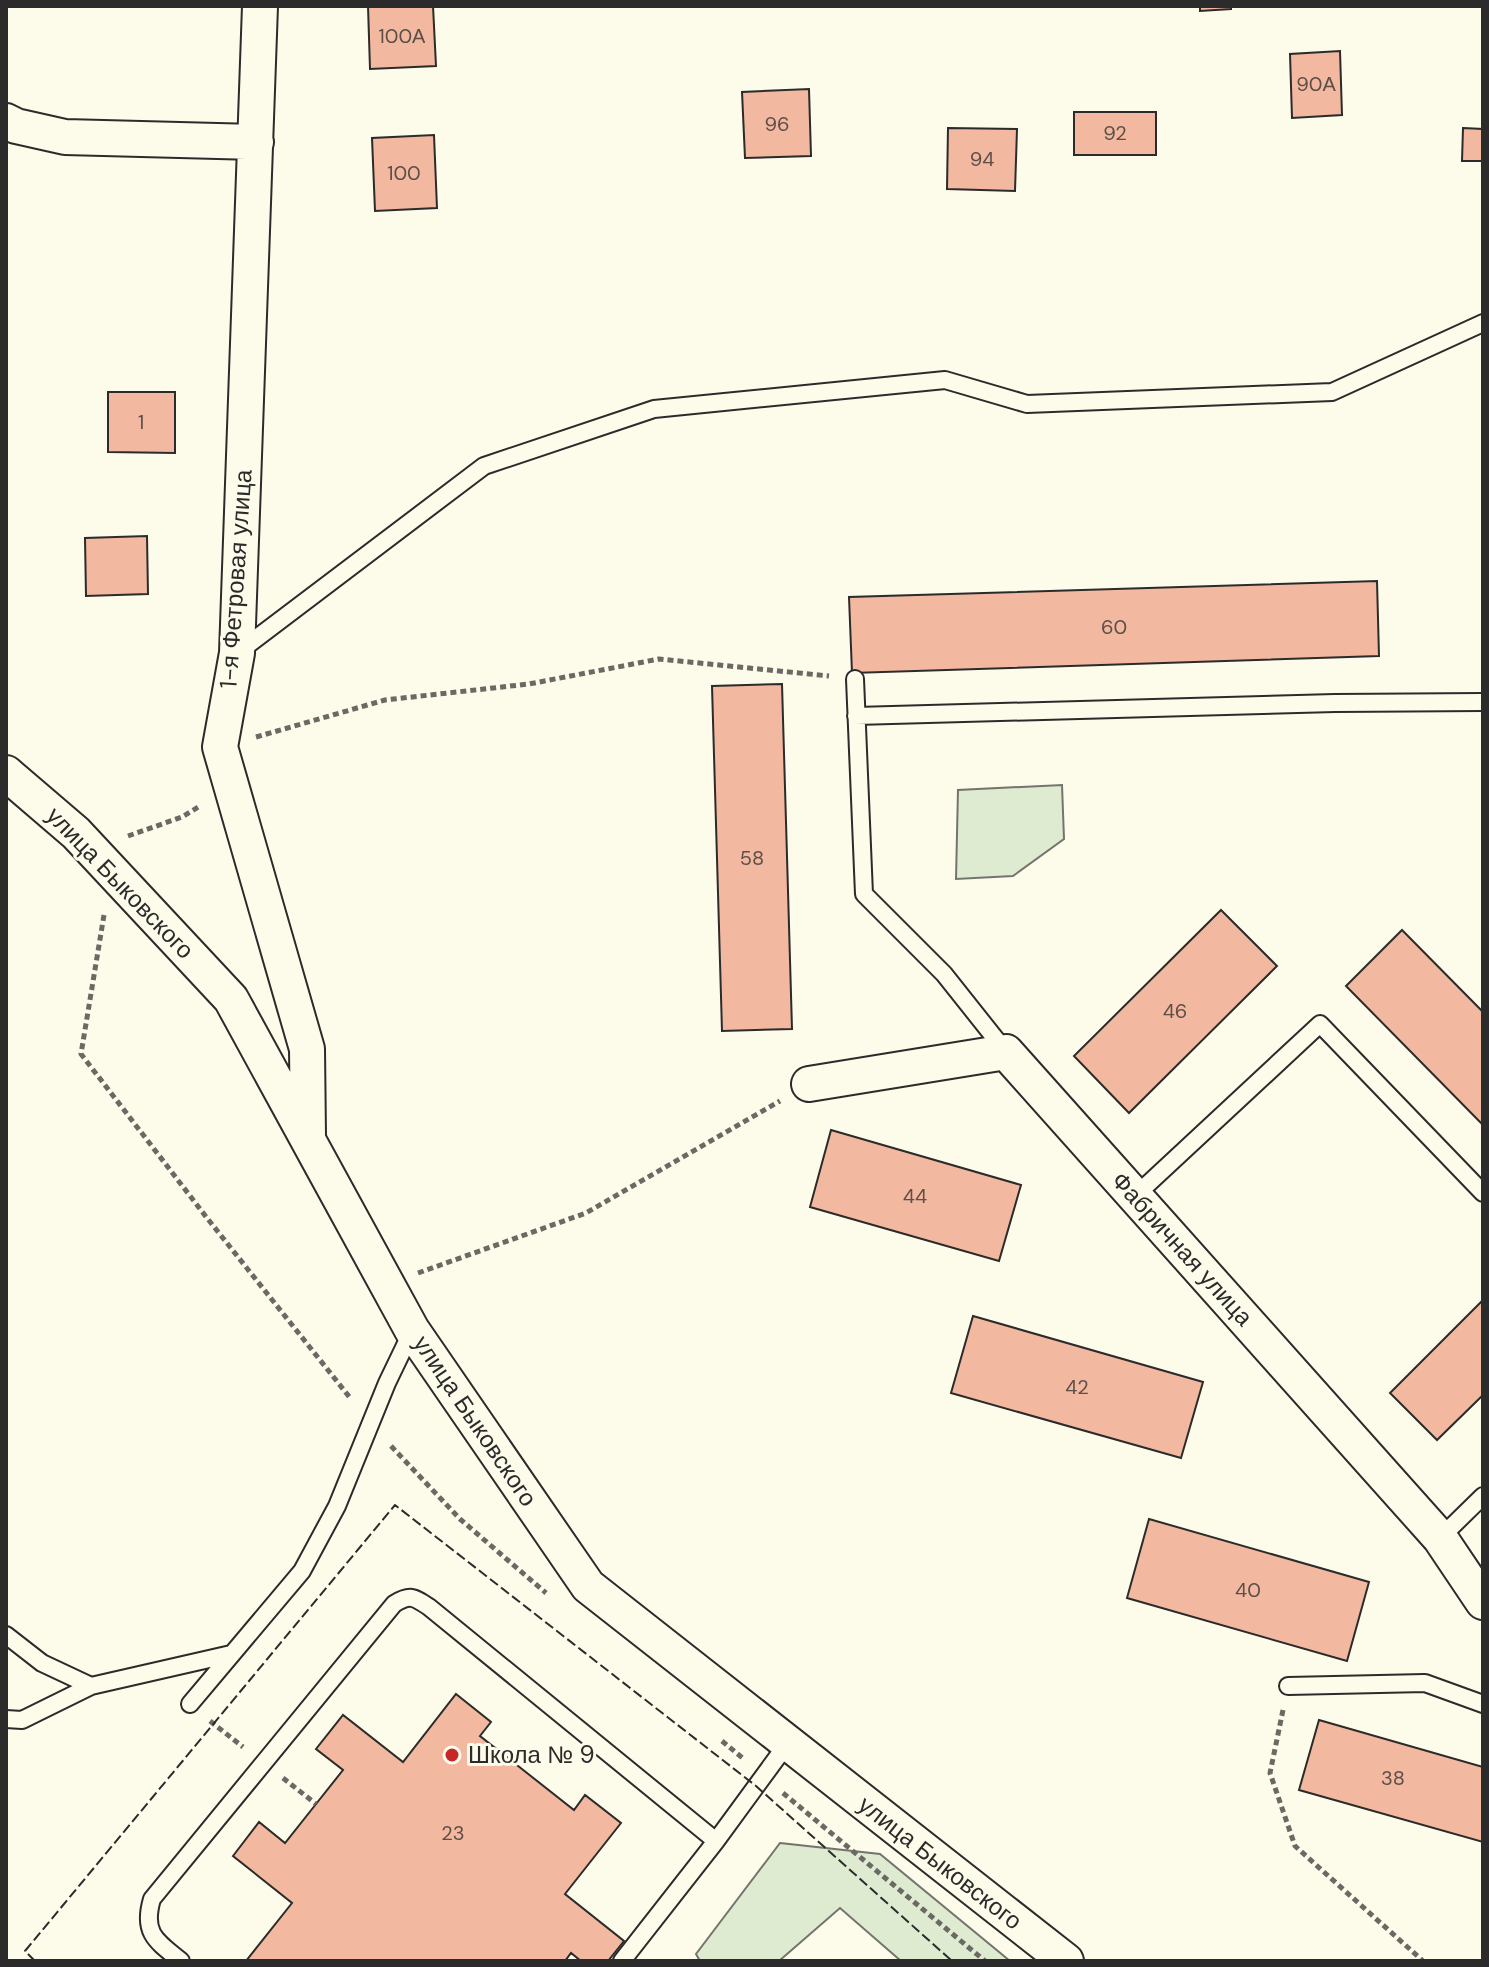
<svg xmlns="http://www.w3.org/2000/svg" width="1489" height="1967" viewBox="0 0 1489 1967" font-family="'DM Sans',sans-serif">
	<rect width="100%" height="100%" fill="#fdfbea"/>
	<!-- green -->
	<path fill="#deebd1" stroke="#74746e" stroke-width="2" d="M1062,785L1064,839L1013,876L956,879L958,790Z
		M780,1843L880,1854L1010,1961H901L840,1908L779,1961H700L696,1954Z"/>
	<!-- building -->
	<path fill="#f2b8a0" stroke="#2b2b2b" stroke-width="2" d="M368,6H433L436,66L370,69Z
		M1200,6H1231V9L1200,11Z
		M1340,51L1342,115L1292,118L1290,54Z
		M809,89L811,156L745,158L742,92Z
		M1074,112H1156V155H1074Z
		M948,128L1017,129L1015,191L947,189Z
		M1463,128L1483,129V161H1462Z
		M434,135L437,208L375,211L372,138Z
		M108,392H175V453L108,452Z
		M147,536L148,594L86,596L85,538Z
		M1377,581L1379,656L852,673L849,597Z
		M782,684L792,1029L722,1031L712,686Z
		M1221,910L1277,966L1129,1113L1074,1056Z
		M1402,930L1483,1012V1125L1346,986Z
		M831,1130L1021,1185L999,1261L810,1207Z
		M1483,1300V1395L1437,1440L1390,1393Z
		M973,1316L1203,1382L1181,1458L951,1393Z
		M1149,1519L1369,1582L1347,1661L1127,1598Z
		M456,1694L491,1722L480,1736L574,1810L585,1795L621,1823L565,1894L624,1941L608,1961H581L571,1953L565,1961H246L292,1903L233,1856L259,1822L285,1843L316,1804L343,1770L316,1749L343,1715L403,1762Z
		M1319,1720L1483,1767V1842L1299,1790Z"/>
	<g fill="none" stroke-linecap="round" stroke-linejoin="round">
		<defs>
			<path id="lane" d="M237,653L484,466L654,409L945,380L1027,404L1332,392L1483,323
				M855,679L864,894L944,974L1006,1052
				M856,716L1335,703L1483,702
				M1135,1196L1320,1024L1483,1193
				M1440,1538L1483,1496
				M6,1635L42,1663L91,1686
				M1288,1686L1425,1683L1483,1704
				M190,1704L302,1571L337,1506L387,1383L412,1331
				M6,1719L22,1720L91,1686L231,1654
				M181,1961C156,1941 142,1933 152,1899L394,1604C410,1594 414,1597 429,1607L716,1841
				M622,1961L716,1841L787,1744"/>
			<path id="street" d="M260,6L237,653L220,747L307,1049L308,1136
				M6,121L16,126L65,137L256,142
				M6,773L76,833L231,999L412,1330L588,1586L1066,1961
				M809,1084L1006,1052L1440,1538L1483,1602"/>
		</defs>
		<!-- lane casing -->
		<use href="#lane" stroke="#2b2b2b" stroke-width="20"/>
		<!-- street casing -->
		<use href="#street" stroke="#2b2b2b" stroke-width="38"/>
		<!-- path -->
		<path stroke="#6a6964" stroke-width="5" stroke-dasharray="6 4" stroke-linecap="butt" d="M256,737L385,700L529,684L659,659L829,676
			M128,836L182,817L200,806
			M104,915L81,1054L207,1218L351,1399
			M418,1273L586,1213L780,1101
			M391,1446L460,1519L546,1593
			M1283,1710L1270,1773L1295,1846L1423,1961
			M210,1721L243,1747
			M722,1741L745,1760
			M283,1778L316,1804
			M783,1793L985,1961"/>
		<!-- lane -->
		<use href="#lane" stroke="#fdfbea" stroke-width="16"/>
		<!-- street -->
		<use href="#street" stroke="#fdfbea" stroke-width="34"/>
		<!-- fence -->
		<path stroke="#2b2b2b" stroke-width="2" stroke-dasharray="10 4" stroke-linecap="butt" d="M35,1961L25,1951L395,1505L756,1786L952,1961"/>
	</g>
	<!-- markers -->
	<circle fill="#c62828" stroke="#fdfbea" stroke-width="3" cx="452" cy="1755" r="8"/>
	<g text-anchor="middle" stroke-width="6" stroke-linejoin="round" paint-order="stroke">
		<!-- number labels -->
		<g font-size="20" fill="#5d4e48">
			<text x="402" y="43">100А</text>
			<text x="1316" y="91">90А</text>
			<text x="777" y="131">96</text>
			<text x="1115" y="140">92</text>
			<text x="982" y="166">94</text>
			<text x="404" y="180">100</text>
			<text x="141" y="429">1</text>
			<text x="1114" y="634">60</text>
			<text x="752" y="865">58</text>
			<text x="1175" y="1018">46</text>
			<text x="915" y="1203">44</text>
			<text x="1077" y="1394">42</text>
			<text x="1248" y="1597">40</text>
			<text x="1393" y="1785">38</text>
			<text x="453" y="1840">23</text>
		</g>
		<!-- street labels -->
		<g font-size="24" fill="#2b2b2b" stroke="#fdfbea">
			<text transform="translate(236 579) rotate(-86)" y="8">1-я Фетровая улица</text>
			<text transform="translate(120 883) rotate(46)" y="8">улица Быковского</text>
			<text transform="translate(1182 1249) rotate(48)" y="8">Фабричная улица</text>
			<text transform="translate(475 1421) rotate(56)" y="8">улица Быковского</text>
			<text transform="translate(940 1863) rotate(38)" y="8">улица Быковского</text>
		</g>
		<!-- poi labels -->
		<g font-size="24" fill="#2b2b2b" stroke="#fdfbea" text-anchor="start">
			<text x="468" y="1763">Школа № 9</text>
		</g>
	</g>
	<!-- border -->
	<rect width="1489" height="1967" fill="none" stroke="#2b2b2b" stroke-width="16"/>
</svg>
